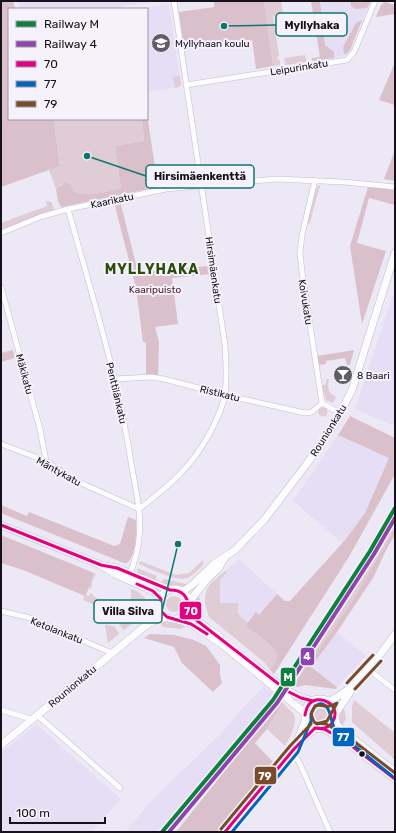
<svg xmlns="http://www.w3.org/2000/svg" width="396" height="833" viewBox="0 0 396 833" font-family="Rubik,sans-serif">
	<rect width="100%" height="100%" fill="#ece8f5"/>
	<!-- built -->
	<path fill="#e5def5" d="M18,1H159L123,6L119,9H21Z
		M320,1H371L350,50L346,55L334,58L331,49L325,45Z
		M168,4L169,5L181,85L179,87L147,92V9H135Z
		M395,289V426L355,409Z
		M338,435L389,458L365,513L343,543L293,501Z
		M239,559L277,594L259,615L256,612L248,623L238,615L220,603V579L226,573L225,571Z
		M337,632L366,656L337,687L311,667Z
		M264,686L278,697L214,783L175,832H125L154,798L183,770L223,732L238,713Z
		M36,724L121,799L91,832H1V753Z"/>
	<!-- green -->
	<path fill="#dfccd4" d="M264,1H281L283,14L273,16L279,56L277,57L278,60H280V65L273,66Z
		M305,55L307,62L285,65L284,58Z
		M180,76L181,85L179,87L175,88L173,77Z
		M56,119H142L144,139L143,141L115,146L121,188L102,193L77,194L69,183L62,184L56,189L49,170L60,165L54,122Z
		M321,184C319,187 312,216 310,223L307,224L316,190L318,186Z
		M46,201C52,201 53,204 54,210L1,230V223L47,206Z
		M326,379H329C327,388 328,393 336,397L333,403L326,400L322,386L326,384Z
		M318.5 412a4.5 4.5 0 1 1 9 0a4.5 4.5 0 1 1-9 0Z
		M395,514V528L353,600L294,685L288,682L373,551Z
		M203,560L204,564C199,569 193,576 187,578C176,582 149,568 139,564L140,561L176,575L189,573Z
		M137,568L157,576L155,582L138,574Z
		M225,571L227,573L220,579V603H238V614L248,623L246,627C254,633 276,646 277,656C278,661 273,666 270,670L265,663L209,617L205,604V597L207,589L210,584Z
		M94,573L96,574L93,579L91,589L89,588L86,595L89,596L91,593L95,597L104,602L103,608L83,600Z
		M165,579L186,584L188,585L178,587L160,584L163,580Z
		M131,589C135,590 139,592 142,595C156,607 133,623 124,630L121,627C115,611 121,610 131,599Z
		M166 604a8 8 0 1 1 16 0a8 8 0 1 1-16 0Z
		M198,596C203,601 199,610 195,615L193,606Z
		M163,622L175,623L185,626L181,629L163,627L160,623Z
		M105,625L114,626L119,634L108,643Z
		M354,700L395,733V760L352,722V707Z
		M283,703C286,707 291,710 294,715C298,722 289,739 285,746L267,729Z
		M312 714a8 8 0 1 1 16 0a8 8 0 1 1-16 0Z
		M344,708L346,719L342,726C338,720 339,713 344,708Z"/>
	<!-- forest -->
	<path fill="#dac0ca" d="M1,1H13L15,9H9V119H56L54,122L60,166L1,187Z
		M214,1H264L273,66L256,69L252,40L184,49L179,12L214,7Z
		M311,1H320L325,45L334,52V58L312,61V58L320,57Z
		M350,1H371L367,8L355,9L351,6Z
		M385,2L395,5V14L376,17L381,5Z
		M362,20L350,50L345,55L343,49L344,45L356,23Z
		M395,62V105L379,100Z
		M147,114L158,187L61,207L58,201L56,189L66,182L69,183L77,194L102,193L121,188L115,146L143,141L144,139L142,119H147Z
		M395,150V181L384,179Z
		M368,187L395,190V205L369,198L357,243L386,251L362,324L350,246Z
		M120,201L138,272L209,266L211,274L172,278L178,324L155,327L159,342L158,376L146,375V343L143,342L136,288L114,202Z
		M13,350L15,358L1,362V353Z
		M354,350L350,365H347L345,358L326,361V364L319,365L317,356Z
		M350,416L395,438V474L350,555L274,674L270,670C273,666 278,661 277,656C276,646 254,633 246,627V625L256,612L259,615L277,594L285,601H290L346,539L365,513L389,458L338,435Z
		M1,505L27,516L29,512L114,546L120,544L128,517L136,520C137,531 136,556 127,563H124L1,513Z
		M395,528V535L387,548L373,578L337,632L311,667L337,687L336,689L305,685L297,687L294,685L353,600Z
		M1,535L94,573L85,596L23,570L1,563Z
		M150,634L174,635L194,640L206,646L220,665V675L222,683L213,692L182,663L174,647L144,638Z
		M280,699L283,703L267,729L255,743L275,764L218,832H179L177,831L254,734Z"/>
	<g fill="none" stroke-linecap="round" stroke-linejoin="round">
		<defs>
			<path id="minor" d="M186,85L347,60L354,52L375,1
				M315,180L302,235L300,253L302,272L322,403L340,413
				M68,209C92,295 119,380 132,468C136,491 142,515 139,538C138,550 134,564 129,576
				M1,233L40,217L68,209L166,189L276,179L344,182L395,187
				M1,287L40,429L46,461
				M115,379L151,377L164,379L225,395L305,413L312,412L322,403
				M1,444L46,461L72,479L139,509
				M139,509C170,485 192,467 211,431C217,419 223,407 225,394C227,378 226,361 225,345L174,1
				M1,611L30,618L112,653
				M368,669L395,690
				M1,710L31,719
				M37,715L120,788
				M291,753L297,759L300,764L330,832"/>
			<path id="tertiary" d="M328,702C355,690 378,658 395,634
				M335,714L349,694L352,686
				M294,749L306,719
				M225,832L294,749L315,728"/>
			<path id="secondary" d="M1,525L101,565L115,574L153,591L161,599
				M105,566L117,568L170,590
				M159 604a15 15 0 1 1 30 0a15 15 0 1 1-30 0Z
				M182,592L192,585L214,564L235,550L264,520L306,465L334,425L352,390L395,253
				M189,602L207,579L218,569L224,559
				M189,608C194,621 209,629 220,637
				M175,619L191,624L223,645L305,713
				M144,626L160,605
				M253,664C274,680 287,695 313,701
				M305 714a15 15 0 1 1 30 0a15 15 0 1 1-30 0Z
				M335,717L337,725L341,729L395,772
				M324,729L344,740L395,779
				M1,745L144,627L155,620L167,617"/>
		</defs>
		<!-- minor casing -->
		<use href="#minor" stroke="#c2bec9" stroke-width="6"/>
		<!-- tertiary casing -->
		<use href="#tertiary" stroke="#c2bec9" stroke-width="8"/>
		<!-- secondary casing -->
		<use href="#secondary" stroke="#c2bec9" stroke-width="8"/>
		<!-- minor -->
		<use href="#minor" stroke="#fcfcfe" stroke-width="5"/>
		<!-- tertiary -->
		<use href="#tertiary" stroke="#fcfcfe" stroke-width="7"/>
		<!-- secondary -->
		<use href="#secondary" stroke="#fcfcfe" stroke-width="7"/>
		<defs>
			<path id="bus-1" d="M1,525L101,565L117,568L170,590C191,590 186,606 195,619L289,692L301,698L313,701
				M137,584L153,591L161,599L160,610L167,617L191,624L207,634
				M305,715C306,712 306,708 308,706C317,691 344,705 332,723C328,729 321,729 315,728
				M315,728L324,729L344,740L395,779
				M225,832L294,749L315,728"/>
			<path id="bus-2" d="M311,719C310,708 321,697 328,709C332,716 331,724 336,731L392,776
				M232,832L298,752L311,721"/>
			<path id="bus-3" d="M347,683L373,655
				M355,689L381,661
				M337,703L327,721L317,724L314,722L311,714L315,706C324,703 324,710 337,703Z
				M316,723L326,724L347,736L395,773
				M221,829L290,746L311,724"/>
		</defs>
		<!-- bus-1 casing -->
		<use href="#bus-1" stroke="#f5f2fc" stroke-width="6"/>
		<!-- bus-2 casing -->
		<use href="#bus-2" stroke="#f5f2fc" stroke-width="6"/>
		<!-- bus-3 casing -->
		<use href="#bus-3" stroke="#f5f2fc" stroke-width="6"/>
		<!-- bus-1 -->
		<use href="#bus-1" stroke="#e5007d" stroke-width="3"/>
		<!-- bus-2 -->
		<use href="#bus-2" stroke="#0065bd" stroke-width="3"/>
		<!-- bus-3 -->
		<use href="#bus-3" stroke="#7a4b2a" stroke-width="3"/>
		<defs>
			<path id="rail-1" d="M162,832L273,700L370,551L395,508"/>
			<path id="rail-2" d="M169,832L277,703L374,554L395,518"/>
		</defs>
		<!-- rail-1 casing -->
		<use href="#rail-1" stroke="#f5f2fc" stroke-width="7"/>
		<!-- rail-2 casing -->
		<use href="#rail-2" stroke="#f5f2fc" stroke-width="7"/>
		<!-- rail-1 -->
		<use href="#rail-1" stroke="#0e7f3c" stroke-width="4"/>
		<!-- rail-2 -->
		<use href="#rail-2" stroke="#8e44ad" stroke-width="4"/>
	</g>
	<!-- icons -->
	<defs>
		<symbol id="school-disc" viewBox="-11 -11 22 22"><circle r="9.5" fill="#615d67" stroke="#f5f2fc"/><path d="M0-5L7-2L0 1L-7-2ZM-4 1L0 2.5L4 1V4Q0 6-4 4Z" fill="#fff"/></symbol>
		<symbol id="bar-disc" viewBox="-11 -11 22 22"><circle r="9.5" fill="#615d67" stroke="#f5f2fc"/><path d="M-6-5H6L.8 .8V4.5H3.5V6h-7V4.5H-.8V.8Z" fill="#fff"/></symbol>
	</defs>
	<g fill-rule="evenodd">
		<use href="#school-disc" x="150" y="32" width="22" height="22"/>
		<use href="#bar-disc" x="332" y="364" width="22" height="22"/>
	</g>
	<!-- markers -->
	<circle fill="#16121b" stroke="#f5f2fc" stroke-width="1.5" cx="362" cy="754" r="3.5"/>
	<g text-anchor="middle" stroke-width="4" stroke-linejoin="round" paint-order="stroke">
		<!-- poi labels -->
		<g font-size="10" fill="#16121b" stroke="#f5f2fc" text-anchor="start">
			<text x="175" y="47">Myllyhaan koulu</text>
			<text x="357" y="379">8 Baari</text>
		</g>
		<!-- street labels -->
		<g font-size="10" fill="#16121b" stroke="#f5f2fc">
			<text transform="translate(299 67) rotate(-9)" y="4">Leipurinkatu</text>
			<text transform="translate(112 200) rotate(-12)" y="4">Kaarikatu</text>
			<text transform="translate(214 270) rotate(82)" y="4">Hirsimäenkatu</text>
			<text transform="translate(306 302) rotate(81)" y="4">Koivukatu</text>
			<text transform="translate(25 374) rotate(75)" y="4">Mäkikatu</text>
			<text transform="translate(117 393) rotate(77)" y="4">Penttilänkatu</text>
			<text transform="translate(220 393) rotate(14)" y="4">Ristikatu</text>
			<text transform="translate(328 430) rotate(-58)" y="4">Rounionkatu</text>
			<text transform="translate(59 471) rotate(29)" y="4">Mäntykatu</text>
			<text transform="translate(57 630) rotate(22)" y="4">Ketolankatu</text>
			<text transform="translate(72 686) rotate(-40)" y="4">Rounionkatu</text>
		</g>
		<!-- park labels -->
		<g font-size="10" fill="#521b28" stroke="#f5f2fc">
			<text x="155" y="293">Kaaripuisto</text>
		</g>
		<!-- district labels -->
		<g font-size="14" font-weight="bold" letter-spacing="1" fill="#2b4d0b" stroke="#f5f2fc">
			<text x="152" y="274">MYLLYHAKA</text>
		</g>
	</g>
	<!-- callouts -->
	<path fill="none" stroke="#0f766e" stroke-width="1.5" d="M224 26L276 25M87 156L146 176M178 544L162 611"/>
	<g fill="#0f766e" stroke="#f5f2fc" stroke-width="1.5">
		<circle cx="224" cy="26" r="4"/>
		<circle cx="87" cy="156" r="4"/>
		<circle cx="178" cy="544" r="4"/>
	</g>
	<g fill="#f5f2fc" stroke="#0f766e" stroke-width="1.5">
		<rect x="276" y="13" width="71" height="23" rx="4"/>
		<rect x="146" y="165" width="108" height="23" rx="4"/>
		<rect x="94" y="600" width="68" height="23" rx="4"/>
	</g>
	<g font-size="11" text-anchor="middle" font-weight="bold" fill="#16121b">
		<text x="312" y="29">Myllyhaka</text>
		<text x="200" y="180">Hirsimäenkenttä</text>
		<text x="128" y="615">Villa Silva</text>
	</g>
	<g stroke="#f5f2fc" stroke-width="1.5">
		<rect x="179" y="601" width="23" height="19" rx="4" fill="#e5007d"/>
		<rect x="300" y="647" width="15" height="19" rx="4" fill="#8e44ad"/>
		<rect x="280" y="667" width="16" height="20" rx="4" fill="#0e7f3c"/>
		<rect x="332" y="727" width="23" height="20" rx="4" fill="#0065bd"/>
		<rect x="254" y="766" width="23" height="19" rx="4" fill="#7a4b2a"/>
	</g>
	<g font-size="11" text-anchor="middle" font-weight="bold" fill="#fff">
		<text x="191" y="615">70</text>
		<text x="307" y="660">4</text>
		<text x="288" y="681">M</text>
		<text x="343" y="741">77</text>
		<text x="265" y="780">79</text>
	</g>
	<!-- border -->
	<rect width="396" height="833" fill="none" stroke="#16121b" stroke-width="4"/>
	<!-- legend -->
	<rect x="8" y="8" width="140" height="112" fill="#f5f2fc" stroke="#9c98a2"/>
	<rect x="16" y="21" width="20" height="6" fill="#0e7f3c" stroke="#9c98a2"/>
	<text x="44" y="28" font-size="12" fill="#16121b">Railway M</text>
	<rect x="16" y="41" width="20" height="6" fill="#8e44ad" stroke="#9c98a2"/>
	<text x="44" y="48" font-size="12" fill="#16121b">Railway 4</text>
	<rect x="16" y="61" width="20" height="6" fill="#e5007d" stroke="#9c98a2"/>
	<text x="44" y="68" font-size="12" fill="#16121b">70</text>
	<rect x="16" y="81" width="20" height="6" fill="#0065bd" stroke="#9c98a2"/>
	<text x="44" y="88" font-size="12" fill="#16121b">77</text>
	<rect x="16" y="101" width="20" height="6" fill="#7a4b2a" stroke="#9c98a2"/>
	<text x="44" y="108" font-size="12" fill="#16121b">79</text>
	<!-- scale -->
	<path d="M10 817v6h95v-6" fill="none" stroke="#16121b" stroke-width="2"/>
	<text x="16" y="817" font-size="12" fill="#16121b" stroke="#f5f2fc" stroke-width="3" paint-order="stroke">100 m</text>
</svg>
